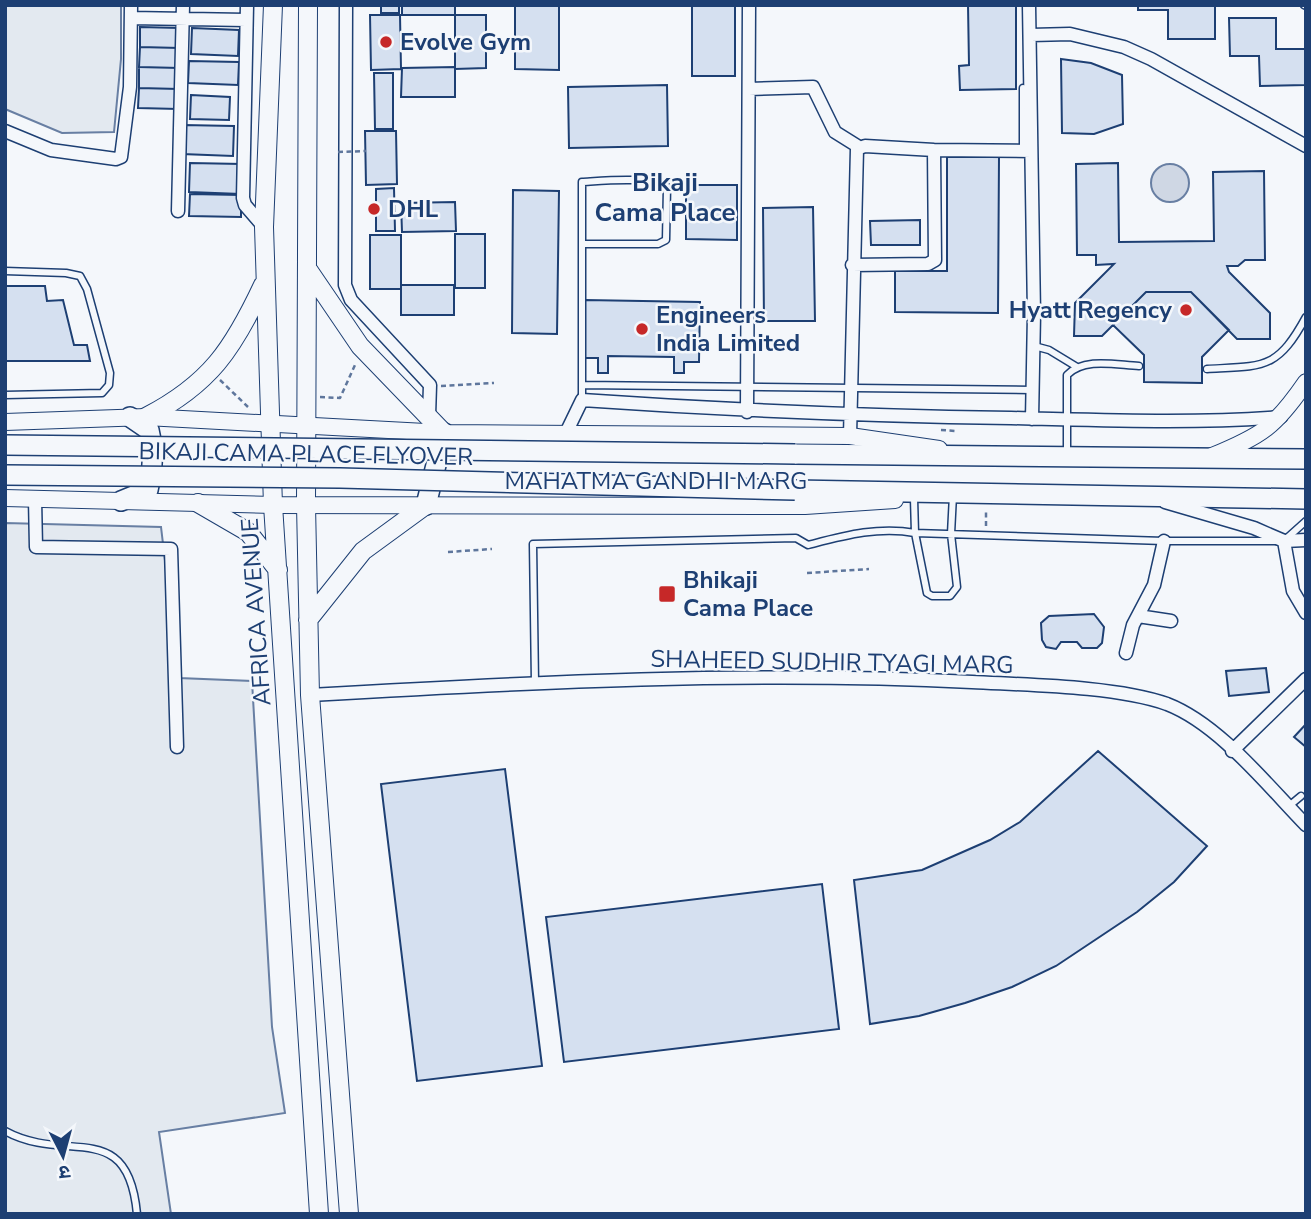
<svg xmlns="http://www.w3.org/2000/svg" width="1311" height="1219" viewBox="0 0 1311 1219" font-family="'Nunito Sans','Noto Sans Devanagari',sans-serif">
	<rect width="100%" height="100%" fill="#f4f7fb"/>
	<!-- green -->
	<path fill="#e3e9f0" stroke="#687fa3" stroke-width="2" d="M5,5H121V59L114,132L62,133L5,109Z
		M5,523L161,527L179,678L252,681L272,1027L285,1113L159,1132L171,1214H5Z"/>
	<!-- water -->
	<path fill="#cfd7e4" stroke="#687fa3" stroke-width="2" d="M1151 183a19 19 0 1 1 38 0a19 19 0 1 1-38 0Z"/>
	<!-- building -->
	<path fill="#d5e0f0" stroke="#1d3f73" stroke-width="2" d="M381,5H399V13H381Z
		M402,5H455V15H402Z
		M515,5H559V70L515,69Z
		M692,5H735V76H692Z
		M968,5H1016V89L960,90L959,66L969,65Z
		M1138,5H1215V39H1168V10H1138Z
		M370,15H400L401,69L371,70Z
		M455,15H486V68L455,69Z
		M1229,18H1276V49H1306V85L1260,86L1259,56H1230Z
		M140,27L180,28L179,48L140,47Z
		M192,28L239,30L238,56L191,54Z
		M140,47L179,48V68L139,67Z
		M1061,59L1091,63L1122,75L1123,124L1094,134L1062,133Z
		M189,61L239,62L238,85L188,83Z
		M139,67L179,68L178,89L139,88Z
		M455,67V97H401L402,68Z
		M374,73H393V129H375Z
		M667,85L668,146L569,148L568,87Z
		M139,88L178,89V109L138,108Z
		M191,95L230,97L229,120L190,119Z
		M183,125L234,126L233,156L182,154Z
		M365,131H396L397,184L366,185Z
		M947,157H999L998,313L895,312V271H947Z
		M190,163L242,164L241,194L189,192Z
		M1118,163L1119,242L1214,241L1213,172L1264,171L1265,260H1245L1238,266H1227L1229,272L1270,313V339H1237L1191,292H1146L1102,336H1074L1075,303L1114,264L1096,265V255H1077L1076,164Z
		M686,185H737V240L686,239Z
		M394,188L395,231H376V189Z
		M513,190L559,191L557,334L512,333Z
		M190,194L241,195V217L189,216Z
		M455,202L456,231L402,232L401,203Z
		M813,207L815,321H764L763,208Z
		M920,220V245H871L870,221Z
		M455,234H485V288H455Z
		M370,235H401V289H370Z
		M401,285H454V315H401Z
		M5,286H45L47,301L63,300L74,345H87L90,361H5Z
		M1146,292H1191L1229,330L1202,357V383L1144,382V355L1113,325Z
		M585,300L700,302L699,362H684V373H674V357L608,356V373H598V358H584Z
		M1094,614L1104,627L1102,643L1097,648H1082L1077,642H1061L1056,649L1046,647L1042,640L1041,623L1049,616Z
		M1266,668L1269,692L1229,696L1226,671Z
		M1306,724V747L1294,737Z
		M1098,751L1207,846L1174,882L1137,912L1056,966L1012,987L965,1003L919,1016L870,1024L854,880L922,870L990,840L1020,822Z
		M505,769L542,1066L417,1081L381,784Z
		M822,884L839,1029L564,1062L546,917Z"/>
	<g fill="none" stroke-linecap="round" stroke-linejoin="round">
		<defs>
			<path id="service" d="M1304,5L1306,6
				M1023,151V88
				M5,271L66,273L80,276L87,289L110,373L109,385L102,393L5,395
				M1034,346L1049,350L1077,367
				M1207,369C1264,366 1277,370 1306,317
				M582,385L1032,390
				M582,400V182C601,181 652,176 667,187L666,240L658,244H583
				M1067,454V375C1084,357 1116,365 1139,366
				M914,498L915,533L1164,541H1277
				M1287,538L1306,521
				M535,683L533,544L796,538L808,545C843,536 878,526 915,533L927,593L932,596H950L957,587L951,534L953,495
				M1289,806L1301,796
				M5,1131C67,1165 128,1116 137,1214"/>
			<path id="minor" d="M247,5L243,198L245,205L264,227
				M346,5L345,285L351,300L430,385L429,416
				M1029,5L1034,314L1032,419
				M131,18L246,20
				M1031,35L1070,34L1124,47L1151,59L1306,146
				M749,89L813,87L835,132L859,147
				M5,131L51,150L116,159L121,157L130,87L131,5
				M178,211L183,5
				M852,265L928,264L935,260L934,150
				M747,412L749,5
				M566,433L582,400C725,410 868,416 1011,418C1101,420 1192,424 1281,417
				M850,436L857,149L865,146L934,150L1031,151
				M35,499L36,547L171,549L177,747
				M1165,502L1254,528L1284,541L1306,540
				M1284,541L1293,591L1306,613
				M1138,616L1171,621
				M1126,653L1133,625L1154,585L1164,541
				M310,695C530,682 752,671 972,682C1027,685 1116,686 1167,704C1219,724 1267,785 1306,825
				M1232,751L1306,679"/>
			<path id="tertiary" d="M5,422L146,417L444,433L850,436L939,449
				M1212,456C1263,435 1275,427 1306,382
				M5,498L273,505L805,506L895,500"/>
			<path id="secondary" d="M273,5L264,227L273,505L319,1214
				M308,5L306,505L310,695L349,1214
				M309,271L360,346L444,433
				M146,417C210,384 233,349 263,285
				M198,503L248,532L278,570
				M308,620L363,551L426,505"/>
			<path id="primary" d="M795,454L1306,459
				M795,490L1306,499
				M121,501L148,490C153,468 154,452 149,430L130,417
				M426,505L444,433"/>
		</defs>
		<!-- service casing -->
		<use href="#service" stroke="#1d3f73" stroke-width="9"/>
		<!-- minor casing -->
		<use href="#minor" stroke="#1d3f73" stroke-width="15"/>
		<!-- tertiary casing -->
		<use href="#tertiary" stroke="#1d3f73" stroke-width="18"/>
		<!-- secondary casing -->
		<use href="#secondary" stroke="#1d3f73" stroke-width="20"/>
		<!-- primary casing -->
		<use href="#primary" stroke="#1d3f73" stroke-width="22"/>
		<!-- path -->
		<path stroke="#5e769c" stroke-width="2.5" stroke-dasharray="5 3.5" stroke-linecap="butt" d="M220,380L248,407
			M441,386L494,383
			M320,397L340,398L355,365
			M941,430L955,431
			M986,526V509
			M448,552L492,549
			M807,573L869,569"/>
		<!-- service -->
		<use href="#service" stroke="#f4f7fb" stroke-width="6"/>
		<!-- minor -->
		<use href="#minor" stroke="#f4f7fb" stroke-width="12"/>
		<!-- tertiary -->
		<use href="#tertiary" stroke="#f4f7fb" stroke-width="16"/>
		<!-- secondary -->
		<use href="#secondary" stroke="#f4f7fb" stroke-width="18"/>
		<!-- primary -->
		<use href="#primary" stroke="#f4f7fb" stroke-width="19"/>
		<defs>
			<path id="primary-bridge" d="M5,445L795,454
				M5,475L340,478L795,490"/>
		</defs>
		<!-- primary-bridge casing -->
		<use href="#primary-bridge" stroke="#1d3f73" stroke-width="22" stroke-linecap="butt"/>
		<!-- path-bridge -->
		<path stroke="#5e769c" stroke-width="2.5" stroke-dasharray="5 3.5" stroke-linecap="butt" d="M338,152L366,151"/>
		<!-- primary-bridge -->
		<use href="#primary-bridge" stroke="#f4f7fb" stroke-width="19"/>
	</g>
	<!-- markers -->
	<g fill="#c62828" stroke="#f4f7fb" stroke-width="2.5">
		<circle cx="386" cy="42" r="7"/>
		<circle cx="374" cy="209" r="7"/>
		<circle cx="1186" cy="310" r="7"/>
		<circle cx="642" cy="329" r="7"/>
		<rect x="658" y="585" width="18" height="18" rx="3.5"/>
	</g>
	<g text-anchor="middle" stroke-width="5" stroke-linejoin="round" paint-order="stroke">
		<!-- poi labels -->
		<g font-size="24" font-weight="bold" fill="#1d3f73" stroke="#f4f7fb" text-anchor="start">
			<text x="400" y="50">Evolve Gym</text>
			<text x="388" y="217">DHL</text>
			<text x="1172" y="318" text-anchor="end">Hyatt Regency</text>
			<text x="656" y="323">Engineers<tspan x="656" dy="28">India Limited</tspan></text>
			<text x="683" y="588">Bhikaji<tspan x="683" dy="28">Cama Place</tspan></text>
		</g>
		<!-- street labels -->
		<g font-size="24" fill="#1d3f73" stroke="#f4f7fb">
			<text transform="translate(306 454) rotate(1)" y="8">BIKAJI CAMA PLACE FLYOVER</text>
			<text x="656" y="489">MAHATMA GANDHI MARG</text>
			<text transform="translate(256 612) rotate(-94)" y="8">AFRICA AVENUE</text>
			<text transform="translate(832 662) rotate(1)" y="8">SHAHEED SUDHIR TYAGI MARG</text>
		</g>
		<!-- neighbourhood labels -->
		<g font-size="26" font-weight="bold" fill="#1d3f73" stroke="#f4f7fb">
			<text x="665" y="191">Bikaji<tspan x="665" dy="30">Cama Place</tspan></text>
		</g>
	</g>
	<!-- border -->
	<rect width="1311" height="1219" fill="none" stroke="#1d3f73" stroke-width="14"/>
	<!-- north arrow -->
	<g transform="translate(63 1156) rotate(174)" stroke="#f4f7fb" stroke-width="5" paint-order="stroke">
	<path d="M0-5L12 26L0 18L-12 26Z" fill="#1d3f73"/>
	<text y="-10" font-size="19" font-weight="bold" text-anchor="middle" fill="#1d3f73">उ</text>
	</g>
</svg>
